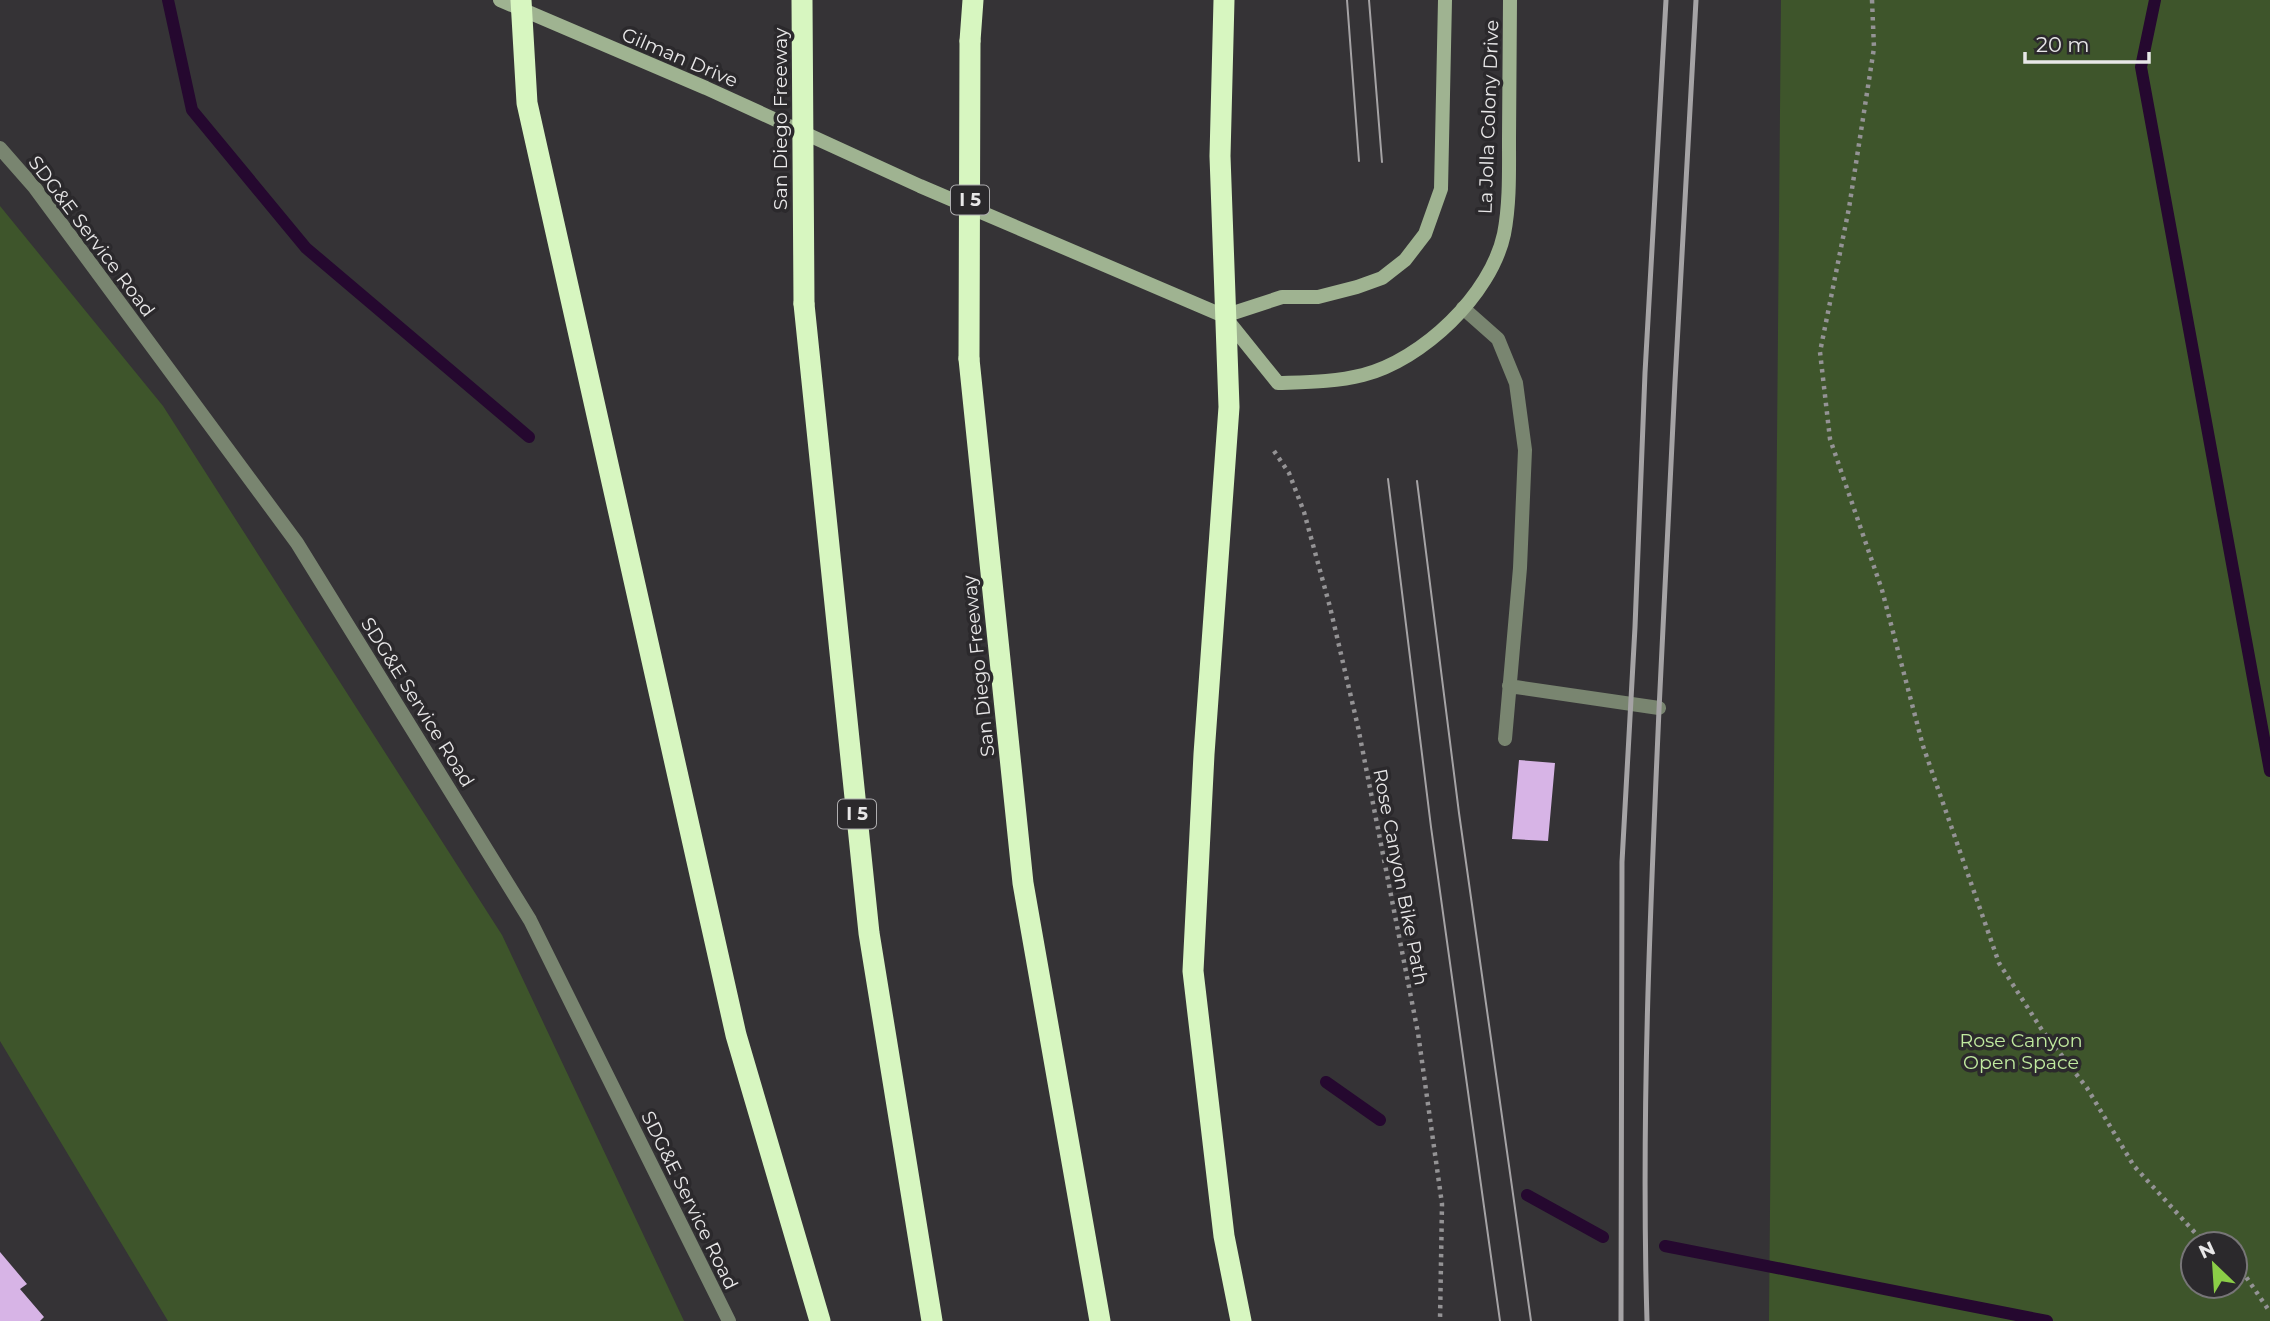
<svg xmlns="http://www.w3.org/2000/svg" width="2270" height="1321" viewBox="0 0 2270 1321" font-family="Montserrat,sans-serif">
	<rect width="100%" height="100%" fill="#353336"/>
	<!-- green -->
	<path fill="#3e552b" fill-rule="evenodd" d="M1781,0H2270V1321H1769ZM2235,1244V1286H2193V1244Z
		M0,206L163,406L502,935L684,1321H168L0,1041Z"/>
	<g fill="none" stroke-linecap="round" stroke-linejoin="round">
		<!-- stream -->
		<path stroke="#25082f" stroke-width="12" d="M168,0L192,110L306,248L529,437
			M2155,0L2141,67L2270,771
			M1326,1082L1380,1120
			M1527,1195L1603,1237
			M1665,1246L2047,1321"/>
	</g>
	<!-- building -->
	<path fill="#d7b4e6" d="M1519,760L1555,763L1548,841L1512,839Z
		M0,1252L27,1284L20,1289L44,1317L40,1321H0Z"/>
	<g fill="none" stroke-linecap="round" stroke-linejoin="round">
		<!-- path -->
		<path stroke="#949395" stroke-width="4.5" stroke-dasharray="3.5 5" stroke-linecap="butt" d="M1872,0L1874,48L1849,208L1820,352L1830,439L1882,590L1923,746L1999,963L2042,1030L2087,1088L2134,1166L2198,1236L2208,1244
			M1274,451L1289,473L1304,512L1330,607L1358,727L1418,1033L1442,1204L1440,1321
			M2235,1265L2242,1271L2270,1312"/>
		<!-- lane -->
		<path stroke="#798570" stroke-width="14" d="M0,148L35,188L297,543L530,920L729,1321
			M1463,308L1498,339L1516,383L1525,450L1520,568L1505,739
			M1509,686L1659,708"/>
		<!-- secondary -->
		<path stroke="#9fb391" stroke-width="14" d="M500,0L706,88L920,186L1224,316L1278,383C1307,382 1335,382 1363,375C1422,360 1491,295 1504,234C1510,203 1509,170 1509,139C1509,92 1510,46 1510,0
			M1224,316L1282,297H1318L1357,287L1382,278L1405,260L1425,234L1441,189L1445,0"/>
		<!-- highway -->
		<path stroke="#d7f6c0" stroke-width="21" d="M521,0L527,103L736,1035L820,1321
			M1224,0L1220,156L1229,407L1204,754L1193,971L1224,1236L1241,1321
			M970,41L973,0
			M804,304L869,933L932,1321
			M969,359L1023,883L1100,1321"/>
		<!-- tram -->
		<path stroke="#a5a3a5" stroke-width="2" d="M1347,0L1359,161
			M1369,0L1382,162
			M1388,479L1431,827L1500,1321
			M1417,481L1459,813L1531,1321"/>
		<!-- rail -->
		<path stroke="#a5a3a5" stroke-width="5" d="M1621,1321L1622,862L1635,627L1645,373L1666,0
			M1647,1321C1641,1117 1650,913 1659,710C1670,473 1682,237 1696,0"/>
		<!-- highway-bridge -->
		<path stroke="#d7f6c0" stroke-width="21" d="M802,0L804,304
			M969,359L970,41"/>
	</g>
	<g text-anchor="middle" stroke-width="7" stroke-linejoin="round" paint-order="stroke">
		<!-- shield labels -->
		<g fill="#2b292c" stroke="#afaeb0" stroke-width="2">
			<rect x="951" y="185.5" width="38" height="29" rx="5"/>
			<rect x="838" y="799.5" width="38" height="29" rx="5"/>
		</g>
		<g font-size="18" font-weight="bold" fill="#e8e7e8">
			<text x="970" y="206">I 5</text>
			<text x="857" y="820">I 5</text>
		</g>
		<!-- street labels -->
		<g font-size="19" fill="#e8e7e8" stroke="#2b292c">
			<text transform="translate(680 57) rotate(23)" y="7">Gilman Drive</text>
			<text transform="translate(1488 117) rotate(-88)" y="7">La Jolla Colony Drive</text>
			<text transform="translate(780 119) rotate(-90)" y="7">San Diego Freeway</text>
			<text transform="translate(92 236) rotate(53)" y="7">SDG&amp;E Service Road</text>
			<text transform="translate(978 666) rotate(-96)" y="7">San Diego Freeway</text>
			<text transform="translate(418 702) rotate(58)" y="7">SDG&amp;E Service Road</text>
			<text transform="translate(1401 877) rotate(79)" y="7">Rose Canyon Bike Path</text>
			<text transform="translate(690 1200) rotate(64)" y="7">SDG&amp;E Service Road</text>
		</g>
		<!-- park labels -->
		<g font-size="19" fill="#c0ea9f" stroke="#2b292c">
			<text x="2021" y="1047">Rose Canyon<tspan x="2021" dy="22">Open Space</tspan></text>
		</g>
	</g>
	<!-- north arrow -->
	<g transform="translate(2214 1265) rotate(335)"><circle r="33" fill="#2b292c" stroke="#777577" stroke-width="2"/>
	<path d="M0-5L12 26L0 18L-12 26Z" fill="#8bce47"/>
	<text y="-10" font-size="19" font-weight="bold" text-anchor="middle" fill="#e8e7e8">N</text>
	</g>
	<!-- scale -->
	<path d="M2025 52v10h124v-10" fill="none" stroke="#e8e7e8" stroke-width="3.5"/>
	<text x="2036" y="52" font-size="21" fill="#e8e7e8" stroke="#2b292c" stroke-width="5" paint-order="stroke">20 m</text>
</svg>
